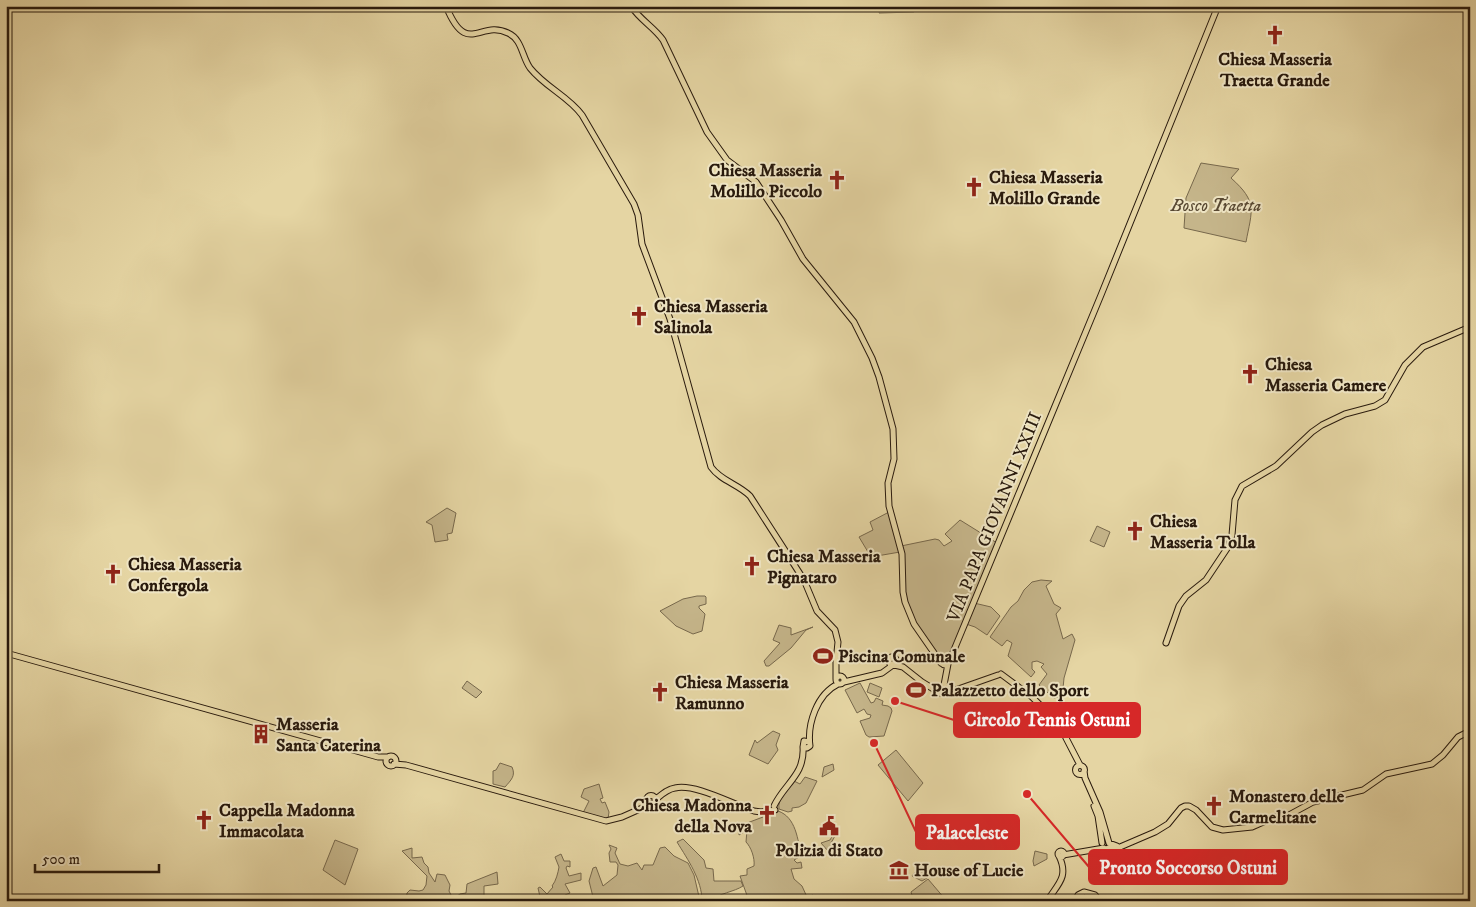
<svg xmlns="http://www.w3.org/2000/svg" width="1476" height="907" viewBox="0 0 1476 907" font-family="'IM FELL DW Pica',serif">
	<rect width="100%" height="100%" fill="#e5d5a3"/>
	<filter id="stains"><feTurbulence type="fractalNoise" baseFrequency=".004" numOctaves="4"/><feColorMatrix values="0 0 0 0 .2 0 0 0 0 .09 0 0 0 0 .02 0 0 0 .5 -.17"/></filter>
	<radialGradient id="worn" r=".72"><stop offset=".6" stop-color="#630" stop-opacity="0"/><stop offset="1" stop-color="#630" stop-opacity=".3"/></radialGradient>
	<!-- green -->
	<path fill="#c5b58a" stroke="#77684c" d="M881,6H914V12L879,13Z
		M1201,163L1239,169L1231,178C1258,202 1252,210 1246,242L1184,228L1186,198Z
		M447,508L456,513L452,533L447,534L448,540L435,542L432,525L426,522Z
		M889,512L900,552L871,557L859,537L873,530L870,522Z
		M960,520L997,543L952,651L946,657L941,656L936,653L915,621L907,602L905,591L901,546L935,539L939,540L944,546L952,541L945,534Z
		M1097,526L1110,532L1104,547L1090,541Z
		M1041,580L1052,581L1046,586L1054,604L1061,608L1056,614L1063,639L1072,634L1075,640L1064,678L1062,699L1058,697L1054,698L1039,685L1047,674L1041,667L1044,664L1037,661L1032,662V669L1035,672L1031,677L1008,656L1012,643L1007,640L1002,646L990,637L1011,607L1018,601L1024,590L1032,582Z
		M697,596H705L706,597V604L699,606V608L705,614L702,631L693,634L676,626L660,611L683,599Z
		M974,603L991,607L1000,616L987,635L975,627L966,624Z
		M779,625L791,628V635L813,627L806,630L791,648L769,666H766L764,661L780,643L773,640Z
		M467,681L482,692L476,698L462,688Z
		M860,683L871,703L874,702L876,698L883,701L882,705L888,706L891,708L892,711L884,736L869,737L866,735L860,721L870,718L871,715L867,714L864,709L857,713L845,690Z
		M870,683L882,688L879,697L867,692Z
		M773,731L780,734L776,745L778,750L768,764L749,755L755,740L757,743Z
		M896,750L923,783L908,801L878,765Z
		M500,763L512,767C516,776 511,780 505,787L493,784V771L496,770Z
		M833,764L834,770L822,777L824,767Z
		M805,777L817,781L806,803L799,807L792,808V811L788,812L779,809C777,799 788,789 794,781L800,784Z
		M599,784L603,798L600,799L602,803L605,802L609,812L608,819L583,813L589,801L581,797L584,789Z
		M778,811C796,817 798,840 801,856L794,860L797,863L801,862L802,868L791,869L794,879L802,886L807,897L813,895L815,901H749L740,876L747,875V869L754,866C755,858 751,847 746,842L747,830L739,835V828L742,829L747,823L763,817L762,814Z
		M834,833L835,836L831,843L832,850L828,851L821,843L830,840Z
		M683,839L704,860L706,868L713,869L714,881H741L743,886C734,892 719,893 711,901H702C702,880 688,860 677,842Z
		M335,840L358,849L345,885L323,870Z
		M609,845L617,848L615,853L620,864L628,866L637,863L642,870L644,865H653L660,848L665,847L674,856L688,863L694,875L700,901H699L698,896L690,901H659L638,896L626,901H594L589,881L593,868L596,867L603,886L617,875L618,865L616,862H610L609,853L611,849Z
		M412,848V858L422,857L424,863L428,867L429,873L435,882L437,874L445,875L450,885L449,891L453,899L460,894L466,893L467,884L497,872L498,884L484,886V897L480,901H406L407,893L410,890L419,891L423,890L426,885L427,876L402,851Z
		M1035,851L1047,854V859L1034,866L1033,861Z
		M561,854L564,861H570V867L567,866L566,868L569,876L581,873V880L565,884L570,893L565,895L566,901H541L538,888L540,887L547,894L553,887L552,886C556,881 558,873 559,867L555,857Z
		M919,867L927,878L922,881L912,876Z
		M928,879L945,899V901H914L911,892Z"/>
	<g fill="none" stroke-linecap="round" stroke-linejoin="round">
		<defs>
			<path id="major" d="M446,6C467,58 480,19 508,33C522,39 522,57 530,68C545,87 568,96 582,115L634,204L638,215L642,244L670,319L711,467C721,481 738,484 750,496L804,580L817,611L835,630L838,642L836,662V679
				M631,6C640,20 654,27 663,40L707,132L727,160L756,182L781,220L803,259L854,322L872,358L879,377L893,429L894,459L888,483L889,506L902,554L903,592L905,602L914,624L941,663
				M1166,643L1179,606L1186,596L1206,580L1228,547L1232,535L1235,500L1242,486L1276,466L1312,432L1322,425L1345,414L1375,406L1385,400L1405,365L1423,347L1470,327
				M6,653L378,757H388
				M941 661a4 4 0 1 1 8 0a4 4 0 1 1-8 0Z
				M949,662L1101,295L1218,6
				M894,664L896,659L894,657H891L889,661L890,664L903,667L922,682L940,693
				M1001,674L1032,697L1059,724
				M836 680a4 4 0 1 1 8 0a4 4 0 1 1-8 0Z
				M844,682L882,673L893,665
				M944,685L948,664
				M947,693L948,690L946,686L940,687L939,692L944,694L998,675
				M1055 728a4 4 0 1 1 8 0a4 4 0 1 1-8 0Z
				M1063,730L1066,738L1080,765
				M809,742L804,741L803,747L807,748L810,746C807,724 817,694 838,684
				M386 761a5 5 0 1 1 10 0a5 5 0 1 1-10 0Z
				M394,764L406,765L606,821L622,817L649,805
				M1075.5 770a4.5 4.5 0 1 1 9 0a4.5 4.5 0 1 1-9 0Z
				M1084,771L1085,778L1100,812L1109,843L1117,846
				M646.5 800a4.5 4.5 0 1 1 9 0a4.5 4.5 0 1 1-9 0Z
				M655,800C661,795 667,789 675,788C695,783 734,805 754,811L761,812L775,810
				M774,806C784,784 805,775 803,747
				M1094,806L1098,816L1102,843
				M1108,848L1120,847L1155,832L1168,824L1181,808L1185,806H1189L1196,810L1212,827L1223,830L1252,827L1277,816L1289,815L1313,802L1363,790L1386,774L1432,764L1443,755L1458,737L1470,731
				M1058 854a3 3 0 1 1 6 0a3 3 0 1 1-6 0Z
				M1063,855L1104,848
				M1047,901C1058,884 1069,877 1059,856
				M1075,901L1078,895L1084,892L1095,895L1100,901"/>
		</defs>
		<!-- major casing -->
		<use href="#major" stroke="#291a0d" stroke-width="7"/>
		<!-- major -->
		<use href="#major" stroke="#e5d5a3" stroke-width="5"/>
	</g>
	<!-- icons -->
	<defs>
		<symbol id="church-bare" viewBox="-9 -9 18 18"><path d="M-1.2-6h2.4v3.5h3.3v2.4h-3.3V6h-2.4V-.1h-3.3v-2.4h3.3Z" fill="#8f2418" stroke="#eee4c3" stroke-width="2.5" paint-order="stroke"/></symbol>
		<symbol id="stadium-bare" viewBox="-9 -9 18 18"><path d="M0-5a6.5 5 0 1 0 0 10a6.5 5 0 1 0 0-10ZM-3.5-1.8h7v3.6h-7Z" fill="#8f2418" stroke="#eee4c3" stroke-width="2.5" paint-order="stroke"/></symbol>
		<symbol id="building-bare" viewBox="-9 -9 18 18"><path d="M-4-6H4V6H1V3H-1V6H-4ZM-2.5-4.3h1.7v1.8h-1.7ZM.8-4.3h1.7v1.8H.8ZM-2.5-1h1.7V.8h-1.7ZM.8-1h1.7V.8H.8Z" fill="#8f2418" stroke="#eee4c3" stroke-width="2.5" paint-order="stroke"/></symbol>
		<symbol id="civic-bare" viewBox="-9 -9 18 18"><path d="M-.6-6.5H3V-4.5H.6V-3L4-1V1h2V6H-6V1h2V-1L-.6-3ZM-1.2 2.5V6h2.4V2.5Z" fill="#8f2418" stroke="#eee4c3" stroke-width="2.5" paint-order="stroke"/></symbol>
		<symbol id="museum-bare" viewBox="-9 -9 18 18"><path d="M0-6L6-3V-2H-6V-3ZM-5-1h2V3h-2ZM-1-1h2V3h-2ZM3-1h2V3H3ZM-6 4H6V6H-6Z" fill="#8f2418" stroke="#eee4c3" stroke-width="2.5" paint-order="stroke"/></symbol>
	</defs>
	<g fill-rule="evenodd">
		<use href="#church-bare" x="1261" y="21" width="28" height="28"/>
		<use href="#church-bare" x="823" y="166" width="28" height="28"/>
		<use href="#church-bare" x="960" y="173" width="28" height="28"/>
		<use href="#church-bare" x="625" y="302" width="28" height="28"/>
		<use href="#church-bare" x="1236" y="360" width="28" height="28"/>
		<use href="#church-bare" x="1121" y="517" width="28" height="28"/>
		<use href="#church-bare" x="738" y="552" width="28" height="28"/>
		<use href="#church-bare" x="99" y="560" width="28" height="28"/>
		<use href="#stadium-bare" x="809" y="642" width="28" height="28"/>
		<use href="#stadium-bare" x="902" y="676" width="28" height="28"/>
		<use href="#church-bare" x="646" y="678" width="28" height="28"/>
		<use href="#building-bare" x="247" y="720" width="28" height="28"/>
		<use href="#church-bare" x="1200" y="792" width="28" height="28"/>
		<use href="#church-bare" x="753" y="801" width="28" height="28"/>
		<use href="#church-bare" x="190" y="806" width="28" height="28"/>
		<use href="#civic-bare" x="815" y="812" width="28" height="28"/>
		<use href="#museum-bare" x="885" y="856" width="28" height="28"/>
	</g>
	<g text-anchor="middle" stroke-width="4" stroke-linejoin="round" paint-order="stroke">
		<!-- poi labels -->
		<g font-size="18" font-weight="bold" fill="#291a0d" stroke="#eee4c3" text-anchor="start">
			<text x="1275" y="65" text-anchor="middle">Chiesa Masseria<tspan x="1275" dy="21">Traetta Grande</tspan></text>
			<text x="822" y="176" text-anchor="end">Chiesa Masseria<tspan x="822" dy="21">Molillo Piccolo</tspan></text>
			<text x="989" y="183">Chiesa Masseria<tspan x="989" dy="21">Molillo Grande</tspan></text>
			<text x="654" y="312">Chiesa Masseria<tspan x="654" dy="21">Salinola</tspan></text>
			<text x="1265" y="370">Chiesa<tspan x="1265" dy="21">Masseria Camere</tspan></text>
			<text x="1150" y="527">Chiesa<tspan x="1150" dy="21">Masseria Tolla</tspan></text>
			<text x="767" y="562">Chiesa Masseria<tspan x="767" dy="21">Pignataro</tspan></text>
			<text x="128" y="570">Chiesa Masseria<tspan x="128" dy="21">Confergola</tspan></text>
			<text x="838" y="662">Piscina Comunale</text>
			<text x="675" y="688">Chiesa Masseria<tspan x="675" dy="21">Ramunno</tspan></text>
			<text x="931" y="696">Palazzetto dello Sport</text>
			<text x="276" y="730">Masseria<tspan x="276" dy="21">Santa Caterina</tspan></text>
			<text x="1229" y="802">Monastero delle<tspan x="1229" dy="21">Carmelitane</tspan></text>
			<text x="752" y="811" text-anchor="end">Chiesa Madonna<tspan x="752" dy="21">della Nova</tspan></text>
			<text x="219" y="816">Cappella Madonna<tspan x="219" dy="21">Immacolata</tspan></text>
			<text x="829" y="856" text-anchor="middle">Polizia di Stato</text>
			<text x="914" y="876">House of Lucie</text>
		</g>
		<!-- park labels -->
		<g font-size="18" font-style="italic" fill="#584832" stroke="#eee4c3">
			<text x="1216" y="211">Bosco Traetta</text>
		</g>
		<!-- street labels -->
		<g font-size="18" fill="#291a0d" stroke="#eee4c3">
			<text transform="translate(994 517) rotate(-68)" y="6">VIA PAPA GIOVANNI XXIII</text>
		</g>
	</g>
	<!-- callouts -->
	<path fill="none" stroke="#d62828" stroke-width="2" d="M895 701L954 720M874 743L916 832M1027 794L1089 867"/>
	<g fill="#d62828" stroke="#eee4c3" stroke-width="2">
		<circle cx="895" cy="701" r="5"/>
		<circle cx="874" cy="743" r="5"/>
		<circle cx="1027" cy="794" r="5"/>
	</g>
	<g fill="#d62828" stroke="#d62828" stroke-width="2">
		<rect x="954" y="703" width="186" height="34" rx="5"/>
		<rect x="916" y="815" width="103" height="34" rx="5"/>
		<rect x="1089" y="850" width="198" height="34" rx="5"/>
	</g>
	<g font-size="19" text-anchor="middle" font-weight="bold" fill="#fff">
		<text x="1047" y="726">Circolo Tennis Ostuni</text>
		<text x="967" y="839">Palaceleste</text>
		<text x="1188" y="874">Pronto Soccorso Ostuni</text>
	</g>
	<!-- margin -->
	<rect width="1476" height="907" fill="none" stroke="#e5d5a3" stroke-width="25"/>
	<rect x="8" y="8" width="1461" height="892" fill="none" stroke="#291a0d" stroke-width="2.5"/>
	<rect x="12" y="12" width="1451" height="882" fill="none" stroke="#291a0d"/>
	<!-- scale -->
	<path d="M35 864v8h124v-8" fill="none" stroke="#291a0d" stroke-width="2.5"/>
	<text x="42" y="864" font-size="15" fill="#291a0d" stroke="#eee4c3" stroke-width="4" paint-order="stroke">500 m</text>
	<rect width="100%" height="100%" filter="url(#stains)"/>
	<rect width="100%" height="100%" fill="url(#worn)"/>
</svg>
